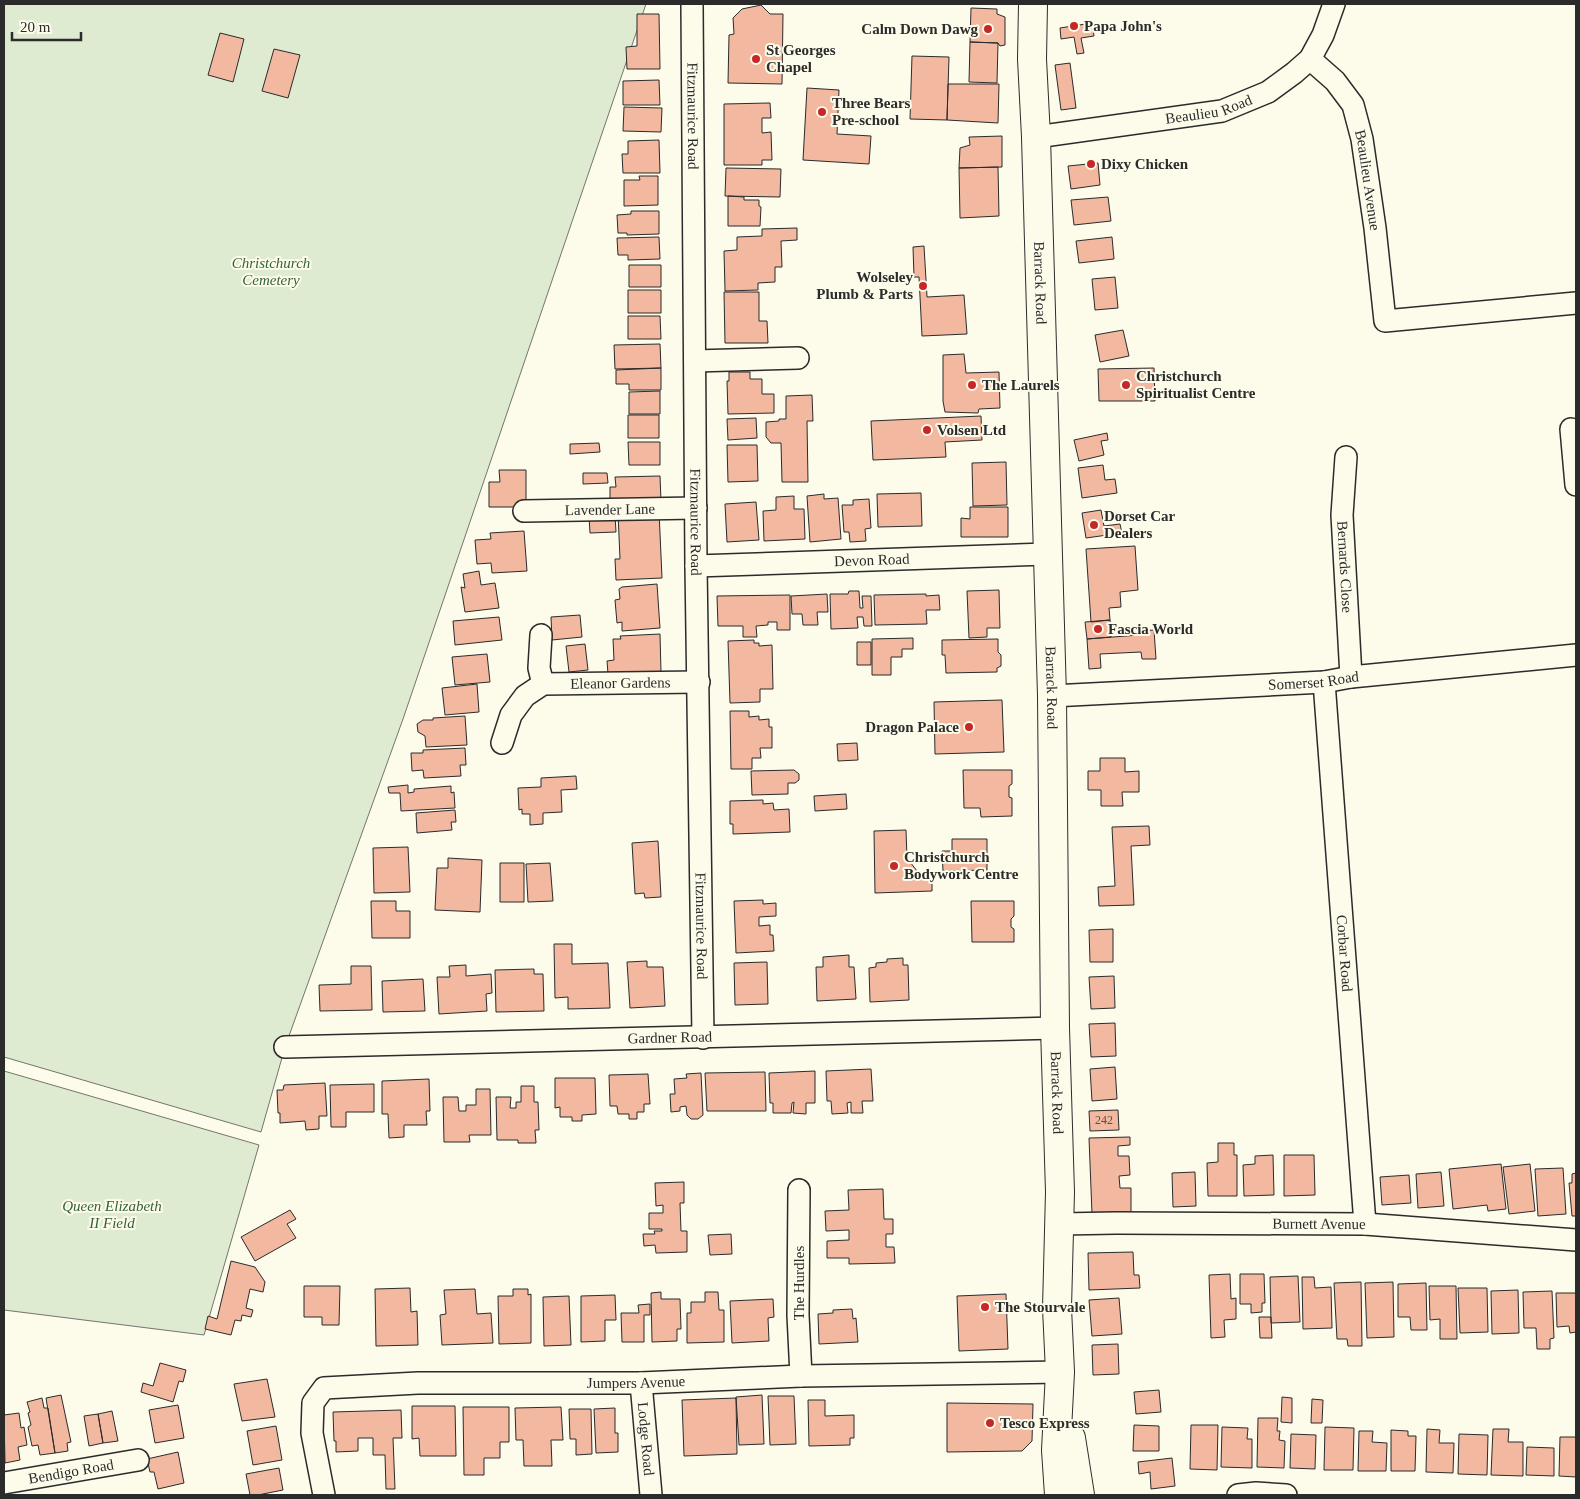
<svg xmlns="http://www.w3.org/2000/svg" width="1580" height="1499" viewBox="0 0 1580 1499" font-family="Georgia,serif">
	<rect width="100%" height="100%" fill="#fdfbea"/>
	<!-- green -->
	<path fill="#deebd1" stroke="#74746e" d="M4,4H646L403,719L285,1047L261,1132L4,1057Z
		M4,1071L259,1145L204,1335L4,1310Z"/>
	<!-- building -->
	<path fill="#f2b8a0" stroke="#2b2b2b" d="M761,5L770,14H783L782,84L728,83L729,35L734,34L733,18L742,9Z
		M971,8L997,9V14L1005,17V45L1000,46L998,43L970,42Z
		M637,14H659L660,69H627L626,47L637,46Z
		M1092,23L1094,36L1081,38L1084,53L1077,54L1074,37L1061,39L1060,28Z
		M220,33L244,39L233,82L208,75Z
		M970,42L998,43L997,83L969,82Z
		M274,49L300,55L288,98L262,91Z
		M912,56L949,57L947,120L910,119Z
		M1070,63L1076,108L1061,110L1055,65Z
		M659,80L660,105H623V81Z
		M948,84H999L998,123L947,120Z
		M807,88L839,90L837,134L871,136L869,164L803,160Z
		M770,103L771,118H762V133L771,132L772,160H762V165H724V104Z
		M624,107L662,108L661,132L623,131Z
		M1002,136V167L959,168L960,148L970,145L969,137Z
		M659,140L660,173H623L622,154H628V141Z
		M1098,163L1100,185L1071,189L1068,166Z
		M998,167L999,216L960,218L959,168Z
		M726,168L781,169L780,197L725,196Z
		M639,176H658V205L624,206V180H640Z
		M728,196L744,197V200H759V206L761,207L760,226H728Z
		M1108,197L1111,221L1074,225L1071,200Z
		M631,211H659V234L627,235V233H618L617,215L631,214Z
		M797,228V240L781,241L782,267H775V282L758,283V290L725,291L724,251L737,250V237L762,236V229Z
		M659,237L660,259L628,260V255H618L617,238Z
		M1112,237L1114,259L1079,263L1076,241Z
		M924,246L927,297L964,295L967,334L922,336L919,277H914L913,247Z
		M629,265H661V287H629Z
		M1115,277L1118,308L1095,310L1092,279Z
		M628,290H661V313H628Z
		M724,292H759V321H767L768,343H725Z
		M628,316H660L661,339H628Z
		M1123,330L1129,356L1100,362L1095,335Z
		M660,344L661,368L615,369L614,345Z
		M964,354L966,373L999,372L1000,408L979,409L978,413L945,412L943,401V355Z
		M661,368V390H629V384H616V370Z
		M1154,368L1155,401H1099L1098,369Z
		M729,372H750V379H762V394H774V413L728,414L727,381H729Z
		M660,391V414H629V392Z
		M812,395L813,421H807L808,482H782L781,443H771L766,437V422L779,421V419H786V396Z
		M628,415H659V438H628Z
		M981,416L982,440L945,442L946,457L873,460L871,421Z
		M756,418L757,438L728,440L727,419Z
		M1107,433L1108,440L1101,441L1104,455L1079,461L1074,440Z
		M628,442H660V465H629Z
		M599,443L600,452L570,454V444Z
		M727,445H757L758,481L728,482Z
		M1006,462L1007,505L973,506L972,463Z
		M1103,465L1105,480L1115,479L1117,493L1082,498L1078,468Z
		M499,470H526V507H489V482H500Z
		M583,473H607L608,483L583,484Z
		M660,476L661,501L610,502V487H616L615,477Z
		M921,493L922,526L878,527L877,494Z
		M824,494V499L838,498L841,539L810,542L807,496Z
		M794,496V509H804L805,539L764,541L763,511L776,510V497Z
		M869,499L871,528L865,529L866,541L850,542L849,532H844L842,505H853V500Z
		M756,502L759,540L727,542L725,504Z
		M970,507H1008V537H961V518L970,519Z
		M1101,510L1104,526L1120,524L1122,533L1086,538L1082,513Z
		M659,511L662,578L616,580L615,559H620L618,513Z
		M615,515L616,532L590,533L589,516Z
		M524,531L527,571L492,573L491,563L477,564L475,540L491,539L490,533Z
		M1135,546L1138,590L1120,592L1121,607L1109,608L1110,620L1091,622L1086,549Z
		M479,571L481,585L495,583L499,608L465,612L461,587L465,588L463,574Z
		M657,584L660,628L622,631V622L617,623L615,600L620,599L619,589L622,587Z
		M999,590L1000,628H987V637L969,638L967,591Z
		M849,591H859L860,608H863L862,596H871L872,626H864L863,617H857L858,628L831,629L830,594H848Z
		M827,594L828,612H817L818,625H803L802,614H792L791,596Z
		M926,594V596L939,595L940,610H926L927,624L875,625L874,595Z
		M790,595V630H777V622H768V625L756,626L757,637H743V626H718L717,596Z
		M580,615L582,637L552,640L551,617Z
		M499,617L502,640L455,645L453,621Z
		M1110,620L1111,637L1087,639L1085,622Z
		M1154,630L1156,659H1142L1141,652L1100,654L1101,668L1089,669L1087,639L1139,635L1140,631Z
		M660,634L661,672L608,674L607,661L614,660L613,639H621L620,636Z
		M913,638V649H902V657H891V675H872V639Z
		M998,639V652L1001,655V666L997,668V672L946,673L945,655H942V640Z
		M754,640V643H759V646L772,645L773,689H760V702L730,703L728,641Z
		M857,642H871V665H857Z
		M585,644L588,670L569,672L566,646Z
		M487,654L490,682L455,685L452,657Z
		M477,684L479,712L445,715L442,688Z
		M1002,700L1004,752L935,754L934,702Z
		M730,711H749V717L759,716V720L769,719V727H772V748H760L761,758H752V769H731Z
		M465,716L467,745L426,747L425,736L418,732L417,724L423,720H433V718Z
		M857,743L858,760L838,761L837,744Z
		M465,748L466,765H460L461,776L424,778L423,770L412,771L411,753H423V750Z
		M1100,758H1125V772L1139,771V792H1122L1123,806H1101V790H1088V771H1100Z
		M794,770L799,774V780L795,783H788V794L752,795L751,771Z
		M963,770H1012V784L1009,786V797L1012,798V816L981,817L980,808H964Z
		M576,776L577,789L561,790L562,812L543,813V824L530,825V814H522V809L519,810L518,788L541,787V778Z
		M408,785V793L414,792V789L451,786V793L454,792L455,808L401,811L400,793H389L388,787Z
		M846,794L847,809L815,811L814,796Z
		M763,800V804L773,803L774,810L789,809L790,832L733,834V824H730V801Z
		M455,810L456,822H451L452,830L417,833L416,813Z
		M1149,826L1150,845L1131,846L1134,905L1099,906L1098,887L1115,886L1112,827Z
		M906,830L907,858L920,875L932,874V891L875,893L874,831Z
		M952,839H987V870L943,871L942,851H952Z
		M658,841L661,897L645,898L644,893L635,894L632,843Z
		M408,847L410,892L374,893L373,848Z
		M448,858L482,860L480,912L435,910L437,868H448Z
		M500,863H524V902H500Z
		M550,863L553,901L528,902L526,864Z
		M763,900V904L776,903V916L759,917V926L770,925V935H773L774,951L736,953L734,901Z
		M371,901H396V911H410V938H372Z
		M971,901H1014V916L1011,919V927L1014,929V942H972Z
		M1113,929V962H1090L1089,930Z
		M554,944H572V964L608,963L610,1008L568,1009V997L555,998Z
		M849,955V967H854L856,999L817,1001L816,967H823V957Z
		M903,958V965H908L909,1000L870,1002L869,968L876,967V963L887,962V959Z
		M647,961V967H663L665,1006L630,1008L627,962Z
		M767,962L768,1004L735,1005L734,963Z
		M466,965V976L491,974L492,993L486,994L487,1011L439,1014L437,977H450L449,966Z
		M351,966H371L372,1010L320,1011L319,985L351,984Z
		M534,969V974H543L544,1011L496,1012L495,970Z
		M1114,976L1115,1008L1091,1009L1089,977Z
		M423,979L425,1011L383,1012L382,981Z
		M1115,1023L1116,1056L1091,1057L1089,1024Z
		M1115,1067L1117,1099L1092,1101L1090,1069Z
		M871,1069L873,1101H862L863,1113H851V1102L847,1103L848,1113L832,1114L831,1101H827L826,1071Z
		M815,1071V1103H806V1114L793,1113L794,1102L792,1103L791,1113H773V1103H770L769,1073Z
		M765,1072L766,1111H707L705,1073Z
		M701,1073L703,1115L698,1119H691L687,1115L686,1106L680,1107V1111L671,1112L670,1094H675L674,1079L687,1078L686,1074Z
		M648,1074L650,1104H644V1112H637V1119H629V1114H618L617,1106H610L609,1075Z
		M555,1078H595L596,1114L582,1115V1121H572V1117H560V1107L555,1108Z
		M429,1079L430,1111H426L427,1125H404V1137L389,1138L388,1114H382V1081Z
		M325,1083L327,1116H319V1129L306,1130L305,1121L280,1123V1113H278L277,1090H283L284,1085Z
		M374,1084V1112H346V1127H331L330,1085Z
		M521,1086H534V1102H538L539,1130H535L536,1143H518V1140H497L496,1097H511L510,1108H516V1102H521Z
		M476,1089H490L491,1135H469L470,1142H444L443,1097H458L459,1111H466V1105H476Z
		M1118,1110L1119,1130L1090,1131L1089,1111Z
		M1130,1137V1145L1118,1146V1156H1129L1130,1175L1119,1176L1120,1188H1131V1213L1092,1214L1089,1138Z
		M1218,1143H1234V1155H1237V1196H1208L1207,1163L1218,1162Z
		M1273,1155L1274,1195L1244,1196L1243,1165L1255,1164V1156Z
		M1284,1155H1314L1315,1195L1284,1196Z
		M1501,1164L1506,1209L1488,1211L1487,1205L1453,1209L1449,1169Z
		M1530,1164L1535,1211L1509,1214L1503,1167Z
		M1563,1168L1566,1214L1538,1216L1535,1169Z
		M1195,1172L1196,1206L1173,1207L1172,1173Z
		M1441,1172L1444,1206L1418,1208L1416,1174Z
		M1576,1173V1216H1572L1569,1183H1572V1174Z
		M1409,1175L1411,1203L1382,1205L1380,1177Z
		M684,1182V1203H680L681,1231H687V1252L656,1253L655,1245L644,1246L643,1234H655L654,1231H662V1229H649V1213H663V1205L656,1206L655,1183Z
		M883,1189L884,1219H893V1234H886V1247H894L895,1263L849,1264V1258H827V1241L849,1240V1230L826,1231L825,1211L849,1210L848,1190Z
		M290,1210L296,1219L287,1224L296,1238L255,1261L241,1237Z
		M731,1234L732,1254L710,1255L708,1235Z
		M1133,1252L1134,1275H1139L1140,1288L1089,1290L1088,1253Z
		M231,1261L255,1267L265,1282L263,1292L250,1289L246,1308L253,1310L251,1317L242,1315L241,1321L235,1320L231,1335L205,1329L208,1316L217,1319Z
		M1230,1274L1231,1299L1236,1298V1319L1224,1320L1225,1337L1211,1338L1209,1275Z
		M1240,1274H1264L1265,1303H1262V1312L1251,1313V1304H1240Z
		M1298,1276L1300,1322L1271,1323L1270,1277Z
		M1302,1277H1314L1315,1288L1331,1287L1332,1328L1303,1329Z
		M1361,1282L1362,1346H1348L1347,1339H1337L1334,1283Z
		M1393,1282L1394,1337L1367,1338L1365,1283Z
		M1426,1283L1427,1330H1411L1410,1317H1398V1284Z
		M304,1286H340L339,1325H322V1317H304Z
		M1429,1286H1456L1457,1339H1440V1319L1430,1320Z
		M410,1288L411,1312L417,1311L418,1345L376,1346L375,1289Z
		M1458,1288H1487L1488,1332L1460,1333Z
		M475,1289L477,1314L491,1313L493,1343L442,1345L440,1315L446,1314L444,1290Z
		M513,1289H528V1295L531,1294V1343L499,1344L498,1296H513Z
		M1518,1290L1519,1333L1492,1334L1491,1291Z
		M1552,1291L1554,1338L1550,1339V1349H1537L1536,1328H1524L1523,1292Z
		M661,1292V1299H680L681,1329H677V1341L652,1342L651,1293Z
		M705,1292H718L719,1310H724V1342L687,1343V1313H691V1302H705Z
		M1556,1293H1576V1332L1570,1333L1569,1326L1557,1327Z
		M1006,1294L1008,1349L959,1351L957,1296Z
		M615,1295L616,1320H605V1341L581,1342V1296Z
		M569,1296L571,1345L544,1346L543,1297Z
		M1119,1298L1122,1334L1092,1336L1089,1300Z
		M773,1299L774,1317L768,1318L769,1341L732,1343L730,1301Z
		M650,1304V1315H644V1342H622L621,1313H639L638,1305Z
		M852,1309L853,1319L856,1318L858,1342L819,1344L818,1314L833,1313V1310Z
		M1259,1317H1271L1272,1338H1260Z
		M1118,1344L1119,1374L1093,1375L1092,1345Z
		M160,1363L186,1370L183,1382L179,1381L173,1402L141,1392L143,1383L153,1386Z
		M267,1379L275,1417L242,1421L234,1384Z
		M1159,1390L1161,1412L1136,1414L1134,1392Z
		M61,1395L71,1442L67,1443L68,1451L55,1453L46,1398Z
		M762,1395L764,1444L739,1445L736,1397Z
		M768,1396H794L796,1444L770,1445Z
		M1282,1397L1292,1398V1423L1281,1422Z
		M42,1398L44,1408H48L55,1453L40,1455L38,1445L32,1446L28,1427L31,1425L28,1413L30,1412L27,1402Z
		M736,1398L737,1454L684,1456L682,1400Z
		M1312,1399L1323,1400L1322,1423H1311Z
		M808,1400H825V1416L854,1415V1438H850V1445L809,1446Z
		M947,1403L1033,1404L1032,1441L1022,1451L947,1452Z
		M178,1405L184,1438L155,1443L149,1410Z
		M412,1406H455L456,1456H420L419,1438L412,1439Z
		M463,1407H509V1442H500V1458H484V1475H464Z
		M561,1407L563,1440H551L552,1466H524L523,1440H516L515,1408Z
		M615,1408V1433H618V1452L596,1453L594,1409Z
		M569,1409H591L592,1454L576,1455V1439H570Z
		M401,1410L402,1438H393L395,1489H386L385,1455H373V1438H358V1451L336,1452V1441H334L333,1412Z
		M112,1411L118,1441L103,1443L98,1414Z
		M19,1413L21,1428L24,1427L27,1445L18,1447L20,1460L5,1463L4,1415Z
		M98,1414L103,1443L89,1446L84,1416Z
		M1258,1418H1278L1277,1431H1280L1279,1440L1285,1441L1284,1468L1257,1467Z
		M1134,1425L1159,1426V1451H1133Z
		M1191,1425H1218L1217,1470L1190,1469Z
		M276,1426L282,1460L253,1465L247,1431Z
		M1222,1427L1248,1428L1247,1439H1252V1468L1221,1467Z
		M1325,1427L1354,1428L1353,1470H1324Z
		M1427,1429L1440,1430L1439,1443H1454L1453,1473L1426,1472Z
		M1493,1429H1509L1508,1442H1523V1476L1491,1475Z
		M1391,1430L1408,1431V1436H1416L1415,1471H1391Z
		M1359,1431H1373L1372,1442L1387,1443L1386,1471H1358Z
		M1291,1434L1316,1435L1315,1469L1290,1468Z
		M1459,1434L1488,1435L1487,1475L1458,1474Z
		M1560,1437H1576V1477L1559,1476Z
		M1527,1447L1554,1448V1476L1526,1475Z
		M178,1452L184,1483L158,1489L154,1472H150L147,1459Z
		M1172,1458L1175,1486L1151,1489L1150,1472L1139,1474L1138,1462Z
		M279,1468L283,1490L258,1495H250L246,1474Z"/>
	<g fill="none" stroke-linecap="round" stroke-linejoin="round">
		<defs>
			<g id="minor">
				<path id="s1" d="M692,4L696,566L703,1038"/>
				<path id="s2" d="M1310,59L1335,81L1353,105L1362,139L1375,228L1385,321L1576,303"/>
				<path id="s3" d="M1036,137L1222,111L1268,92L1294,73L1310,59L1323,35L1334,4"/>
				<path d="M695,361L798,358"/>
				<path d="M1571,429L1576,485"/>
				<path id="s4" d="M1346,457L1342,515L1351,677"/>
				<path id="s5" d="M524,511L696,508"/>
				<path id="s6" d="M696,566L1047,554"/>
				<path d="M541,635L539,668L543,684"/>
				<path id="s7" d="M1324,682L1365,1224"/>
				<path id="s8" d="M1052,696L1324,682L1351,677L1576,655"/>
				<path id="s9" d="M502,743L511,715L525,696L543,684L699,682"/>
				<path id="s10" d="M285,1047L1055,1028"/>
				<path d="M799,1190L798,1315L801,1376"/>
				<path id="s11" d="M1060,1224L1116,1223L1365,1224L1576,1240"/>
				<path id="s12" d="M641,1383L651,1495"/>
				<path id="s13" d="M4,1483L138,1460"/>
				<path id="s14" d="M324,1495L312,1433L313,1403L324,1388L418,1383H641L801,1376L1060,1372"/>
				<path d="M1238,1495L1256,1493L1286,1495"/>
			</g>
			<g id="primary">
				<path id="s15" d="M1033,4L1032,59L1036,137L1052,696L1055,1028L1060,1192L1057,1308L1060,1372L1056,1450L1059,1495"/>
				<path d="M1071,1438L1080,1495"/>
			</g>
		</defs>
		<!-- minor casing -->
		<use href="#minor" stroke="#2b2b2b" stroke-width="24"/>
		<!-- primary casing -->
		<use href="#primary" stroke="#2b2b2b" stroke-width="30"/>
		<!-- minor -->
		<use href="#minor" stroke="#fdfbea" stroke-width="21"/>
		<!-- primary -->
		<use href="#primary" stroke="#fdfbea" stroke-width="28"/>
	</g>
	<!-- markers -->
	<g fill="#c62828" stroke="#fdfbea" stroke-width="2">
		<circle cx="1074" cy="26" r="5"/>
		<circle cx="988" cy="29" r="5"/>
		<circle cx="756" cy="59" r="5"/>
		<circle cx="822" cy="112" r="5"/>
		<circle cx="1091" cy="164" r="5"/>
		<circle cx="923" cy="286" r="5"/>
		<circle cx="972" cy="385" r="5"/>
		<circle cx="1126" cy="385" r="5"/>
		<circle cx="927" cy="430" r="5"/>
		<circle cx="1094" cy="525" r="5"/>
		<circle cx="1098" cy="629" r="5"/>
		<circle cx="969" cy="727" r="5"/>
		<circle cx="894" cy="866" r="5"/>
		<circle cx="985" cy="1307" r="5"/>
		<circle cx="990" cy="1423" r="5"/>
	</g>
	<g text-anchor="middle" stroke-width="4" stroke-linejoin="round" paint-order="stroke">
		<!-- number labels -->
		<g font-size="12" fill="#5d4e48">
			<text x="1104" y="1124">242</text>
		</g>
		<!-- poi labels -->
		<g font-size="15" font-weight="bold" fill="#2b2b2b" stroke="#fdfbea" text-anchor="start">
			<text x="1084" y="31">Papa John's</text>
			<text x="978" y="34" text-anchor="end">Calm Down Dawg</text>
			<text x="766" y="55">St Georges<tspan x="766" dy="17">Chapel</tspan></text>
			<text x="832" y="108">Three Bears<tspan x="832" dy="17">Pre-school</tspan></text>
			<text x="1101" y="169">Dixy Chicken</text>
			<text x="913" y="282" text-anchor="end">Wolseley<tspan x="913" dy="17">Plumb &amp; Parts</tspan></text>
			<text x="1136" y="381">Christchurch<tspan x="1136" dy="17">Spiritualist Centre</tspan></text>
			<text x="982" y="390">The Laurels</text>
			<text x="937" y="435">Volsen Ltd</text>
			<text x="1104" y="521">Dorset Car<tspan x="1104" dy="17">Dealers</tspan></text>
			<text x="1108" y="634">Fascia World</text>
			<text x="959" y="732" text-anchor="end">Dragon Palace</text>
			<text x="904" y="862">Christchurch<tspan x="904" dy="17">Bodywork Centre</tspan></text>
			<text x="995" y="1312">The Stourvale</text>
			<text x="1000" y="1428">Tesco Express</text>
		</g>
		<!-- street labels -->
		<g font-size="15" fill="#2b2b2b" stroke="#fdfbea">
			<text dy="5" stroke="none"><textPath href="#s3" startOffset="175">Beaulieu Road</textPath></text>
			<text dy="5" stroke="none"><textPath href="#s1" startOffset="112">Fitzmaurice Road</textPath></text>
			<text dy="5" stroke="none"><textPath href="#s2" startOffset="140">Beaulieu Avenue</textPath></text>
			<text dy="5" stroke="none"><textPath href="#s15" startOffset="279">Barrack Road</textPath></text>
			<text dy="5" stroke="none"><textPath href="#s5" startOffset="86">Lavender Lane</textPath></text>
			<text dy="5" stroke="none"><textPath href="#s1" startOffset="518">Fitzmaurice Road</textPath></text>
			<text dy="5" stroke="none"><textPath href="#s6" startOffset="176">Devon Road</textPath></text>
			<text dy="5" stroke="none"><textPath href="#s4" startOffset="110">Bernards Close</textPath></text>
			<text dy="5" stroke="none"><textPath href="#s8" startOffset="262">Somerset Road</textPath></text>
			<text dy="5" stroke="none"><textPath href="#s9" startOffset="152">Eleanor Gardens</textPath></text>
			<text dy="5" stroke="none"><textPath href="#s15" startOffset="684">Barrack Road</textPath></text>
			<text dy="5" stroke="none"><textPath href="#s1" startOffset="922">Fitzmaurice Road</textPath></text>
			<text dy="5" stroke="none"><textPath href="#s7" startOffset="272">Corbar Road</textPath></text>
			<text dy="5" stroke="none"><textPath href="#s10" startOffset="385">Gardner Road</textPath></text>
			<text dy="5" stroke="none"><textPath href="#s15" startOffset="1089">Barrack Road</textPath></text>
			<text dy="5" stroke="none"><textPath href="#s11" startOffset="259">Burnett Avenue</textPath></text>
			<text transform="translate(799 1283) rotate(-90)" y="5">The Hurdles</text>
			<text dy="5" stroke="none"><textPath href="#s14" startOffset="424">Jumpers Avenue</textPath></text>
			<text dy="5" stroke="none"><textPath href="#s12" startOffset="56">Lodge Road</textPath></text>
			<text dy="5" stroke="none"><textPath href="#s13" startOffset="68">Bendigo Road</textPath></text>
		</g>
		<!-- park labels -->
		<g font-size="15" font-style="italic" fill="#34623c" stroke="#fdfbea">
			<text x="271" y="268">Christchurch<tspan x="271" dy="17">Cemetery</tspan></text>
			<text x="112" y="1211">Queen Elizabeth<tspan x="112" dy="17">II Field</tspan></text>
		</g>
	</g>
	<!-- border -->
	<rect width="1580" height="1499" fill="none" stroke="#2b2b2b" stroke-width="10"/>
	<!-- scale -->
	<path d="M12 32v8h69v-8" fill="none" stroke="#2b2b2b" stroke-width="2.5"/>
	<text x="20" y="32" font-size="15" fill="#2b2b2b" stroke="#fdfbea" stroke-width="4" paint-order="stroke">20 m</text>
</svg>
